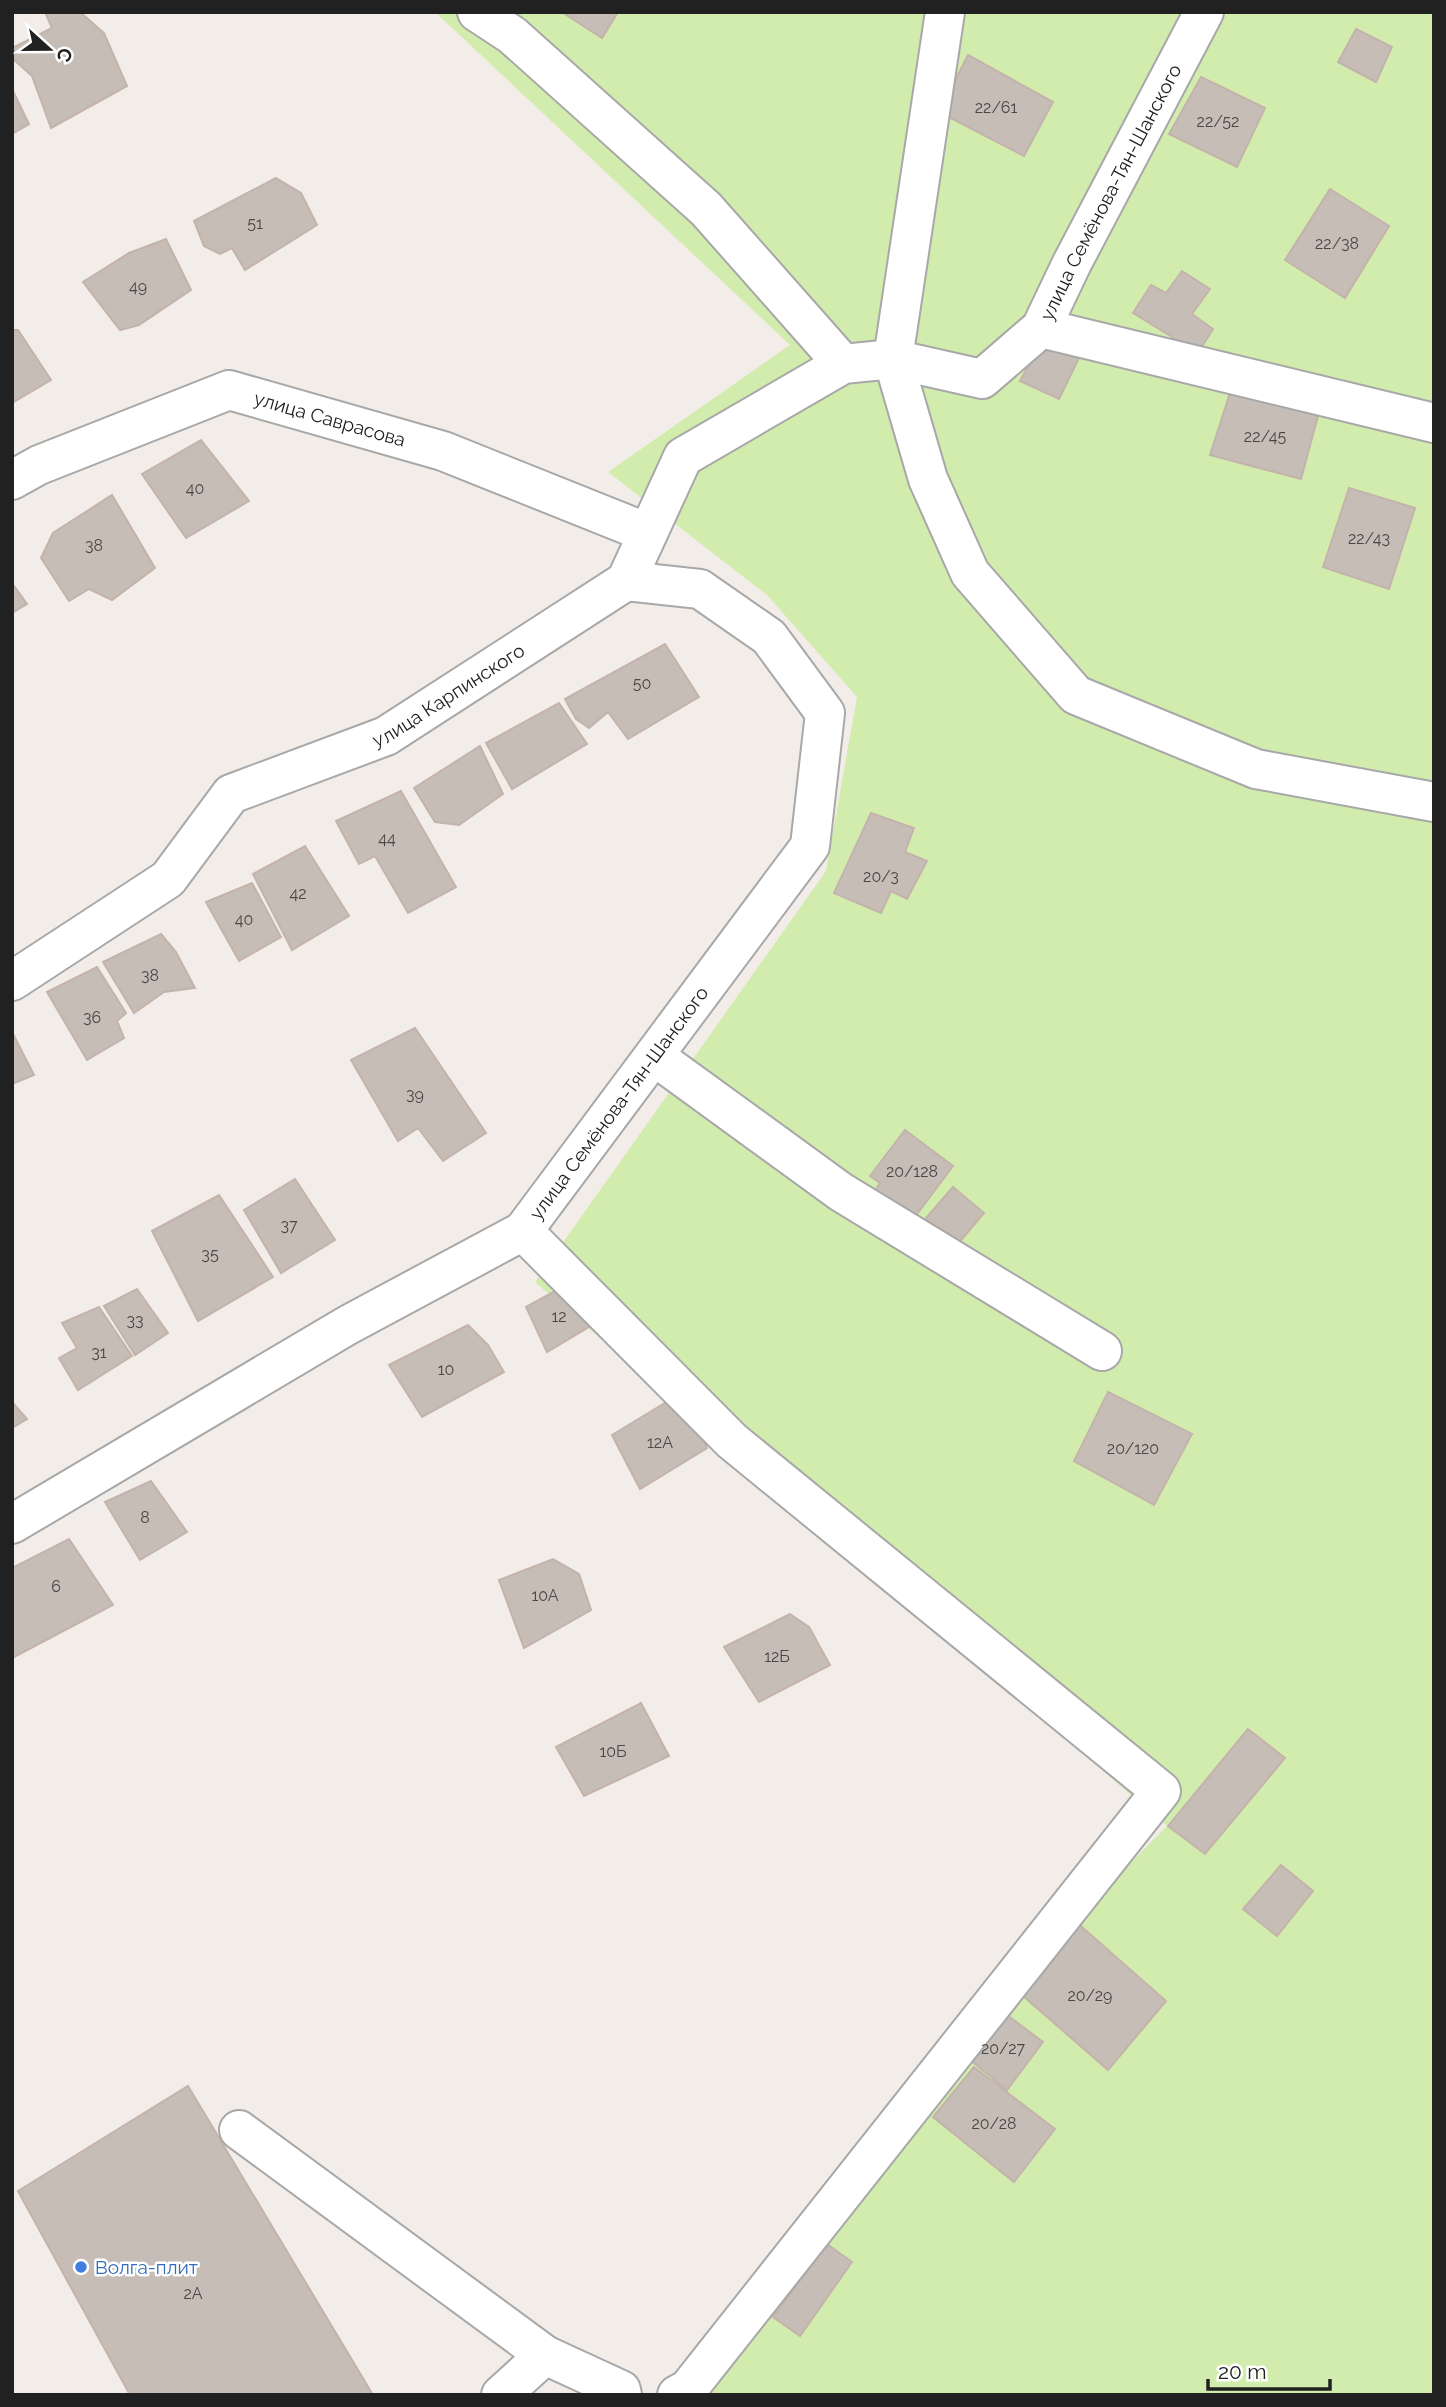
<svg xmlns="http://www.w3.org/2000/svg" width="1446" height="2407" viewBox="0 0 1446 2407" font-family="Raleway,sans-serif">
	<rect width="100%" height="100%" fill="#f2ede8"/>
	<!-- grass -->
	<path fill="#d2ecae" d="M435,12H1434V2395H682L1074,1920L1167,1826L535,1282L826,871L857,697L767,595L608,472L790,345Z"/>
	<!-- building -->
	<path fill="#c7bdb7" stroke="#c4b3aa" stroke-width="2" d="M45,12H80L104,33L127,86L51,128L32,76L12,58V48L52,28Z
		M562,12H618L602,38Z
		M1356,29L1392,47L1376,82L1338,62Z
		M968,55L1053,102L1024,156L939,112Z
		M1201,77L1265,108L1237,167L1169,134Z
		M12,89L29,124L12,134Z
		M276,178L301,193L317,225L245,270L232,248L220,254L204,246L194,221Z
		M1330,189L1389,226L1345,298L1285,260Z
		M166,239L191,290L139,325L120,330L83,282L129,253Z
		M1182,271L1210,289L1192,314L1213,329L1198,353L1133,313L1151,285L1166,293Z
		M12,330H18L51,380L12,403Z
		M1041,342L1079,358L1059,399L1020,381Z
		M1230,393L1318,416L1301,479L1210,455Z
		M201,440L249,501L186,538L142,474Z
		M1349,488L1415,508L1389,589L1323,567Z
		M112,495L155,568L112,600L89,589L69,601L41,558L53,533Z
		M12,583L27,604L12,613Z
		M665,644L699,697L628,739L608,712L589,728L576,719L565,699Z
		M559,703L587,744L512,789L486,743Z
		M480,746L503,794L459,825L435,822L414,788Z
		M401,791L456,887L408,913L375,856L359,864L336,821Z
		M871,813L914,828L905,852L927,861L907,899L891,891L881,913L834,893Z
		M305,846L349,916L292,950L253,874Z
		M252,883L281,937L239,961L206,902Z
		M161,934L176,952L195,988L164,992L134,1013L103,962Z
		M97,967L126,1013L117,1021L124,1038L87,1060L47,992Z
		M415,1028L486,1133L443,1161L418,1128L398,1141L351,1060Z
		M12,1032L34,1075L12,1084Z
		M905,1130L953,1166L911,1222L873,1194L880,1183L870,1176Z
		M295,1179L335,1240L281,1273L244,1210Z
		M953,1187L984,1213L951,1252L920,1225Z
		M219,1195L273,1277L198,1321L152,1231Z
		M564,1286L594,1324L547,1352L526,1307Z
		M137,1289L168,1333L135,1355L104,1306Z
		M99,1307L132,1356L78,1390L59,1358L77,1348L62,1323Z
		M468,1325L488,1345L504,1372L422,1417L389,1365Z
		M683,1392L707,1448L640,1489L612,1435Z
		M1108,1392L1192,1434L1154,1505L1074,1461Z
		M12,1402L27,1419L12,1428Z
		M151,1481L187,1532L140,1560L105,1502Z
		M69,1539L113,1605L12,1658V1568Z
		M553,1559L579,1574L591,1610L524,1648L499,1580Z
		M790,1614L809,1627L830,1665L759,1702L724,1647Z
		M641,1703L669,1756L584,1796L556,1747Z
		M1248,1729L1285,1758L1205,1854L1168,1826Z
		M1281,1865L1313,1891L1277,1936L1243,1909Z
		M1074,1920L1166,2001L1108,2070L1015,1989Z
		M999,2009L1043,2042L1007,2090L963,2054Z
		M974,2067L1055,2129L1014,2182L933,2117Z
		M188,2086L373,2395H130L18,2191Z
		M827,2244L852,2262L800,2336L773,2317Z"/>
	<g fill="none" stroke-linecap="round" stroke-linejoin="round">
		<defs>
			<g id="minor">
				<path d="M477,12L512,35L706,209L843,364"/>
				<path d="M945,12L893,359L928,479L970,573L1076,695L1256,769L1434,802"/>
				<path d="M1041,328L1434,423"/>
				<path id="s1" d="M12,480L39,465L229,390L443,451L648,533"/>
				<path id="s2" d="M12,981L168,879L231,794L386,736L626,581L683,457L843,364L893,359L982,379L1041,328L1072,263L1204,12"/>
				<path d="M654,1056L841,1192L1102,1351"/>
				<path d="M523,1231L732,1441L1161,1791L688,2389L677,2395"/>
				<path id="s3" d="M12,1524L348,1325L523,1231L810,846L825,713L769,637L700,589L626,581"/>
				<path d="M239,2130L545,2355L621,2390L622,2395"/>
				<path d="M501,2395L545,2355"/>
			</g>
		</defs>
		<!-- minor casing -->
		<use href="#minor" stroke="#a8a8a8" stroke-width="42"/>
		<!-- minor -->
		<use href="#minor" stroke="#fff" stroke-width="38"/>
	</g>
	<!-- markers -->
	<circle fill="#3f7fe0" stroke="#fff" stroke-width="2.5" cx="81" cy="2267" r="7"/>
	<g text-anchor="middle" stroke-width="5" stroke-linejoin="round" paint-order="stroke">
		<!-- number labels -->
		<g font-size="16" fill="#4a4846">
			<text x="996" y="113">22/61</text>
			<text x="1218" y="127">22/52</text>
			<text x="255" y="229">51</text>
			<text x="1337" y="249">22/38</text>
			<text x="138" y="292">49</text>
			<text x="1265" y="442">22/45</text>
			<text x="195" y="494">40</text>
			<text x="1369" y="544">22/43</text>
			<text x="94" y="551">38</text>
			<text x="642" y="689">50</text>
			<text x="387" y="844">44</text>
			<text x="881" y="882">20/3</text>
			<text x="298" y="899">42</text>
			<text x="244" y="925">40</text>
			<text x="150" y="981">38</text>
			<text x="92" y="1023">36</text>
			<text x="415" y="1100">39</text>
			<text x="912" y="1177">20/128</text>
			<text x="289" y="1231">37</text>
			<text x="210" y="1260">35</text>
			<text x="559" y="1322">12</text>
			<text x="135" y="1326">33</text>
			<text x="99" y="1358">31</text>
			<text x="446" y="1375">10</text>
			<text x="660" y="1448">12А</text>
			<text x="1133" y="1454">20/120</text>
			<text x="145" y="1523">8</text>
			<text x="56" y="1592">6</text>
			<text x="545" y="1601">10А</text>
			<text x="777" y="1662">12Б</text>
			<text x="613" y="1757">10Б</text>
			<text x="1090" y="2001">20/29</text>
			<text x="1003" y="2054">20/27</text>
			<text x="994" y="2129">20/28</text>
			<text x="193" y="2299">2А</text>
		</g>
		<!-- street labels -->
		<g font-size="19" fill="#212121" stroke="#fff">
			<text dy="7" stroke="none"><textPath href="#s2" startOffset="1437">улица Семёнова-Тян-Шанского</textPath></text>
			<text dy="7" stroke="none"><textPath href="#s1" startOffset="340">улица Саврасова</textPath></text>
			<text dy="7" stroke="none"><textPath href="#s2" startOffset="532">улица Карпинского</textPath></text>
			<text dy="7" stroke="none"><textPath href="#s3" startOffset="749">улица Семёнова-Тян-Шанского</textPath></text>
		</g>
		<!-- shop labels -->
		<g font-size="19" fill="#366cbe" stroke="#fff" text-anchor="start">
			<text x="95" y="2274">Волга-плит</text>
		</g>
	</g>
	<!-- border -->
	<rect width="1446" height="2407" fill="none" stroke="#212121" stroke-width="28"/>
	<!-- north arrow -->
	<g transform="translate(49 49) rotate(111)" stroke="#ffffff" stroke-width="5" paint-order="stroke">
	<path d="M0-5L12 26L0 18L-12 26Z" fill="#212121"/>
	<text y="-10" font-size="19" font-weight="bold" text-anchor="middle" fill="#212121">С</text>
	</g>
	<!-- scale -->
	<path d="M1208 2379v10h122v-10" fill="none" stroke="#212121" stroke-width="3.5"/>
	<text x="1218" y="2379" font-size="21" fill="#212121" stroke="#ffffff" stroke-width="5" paint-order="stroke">20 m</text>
</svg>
